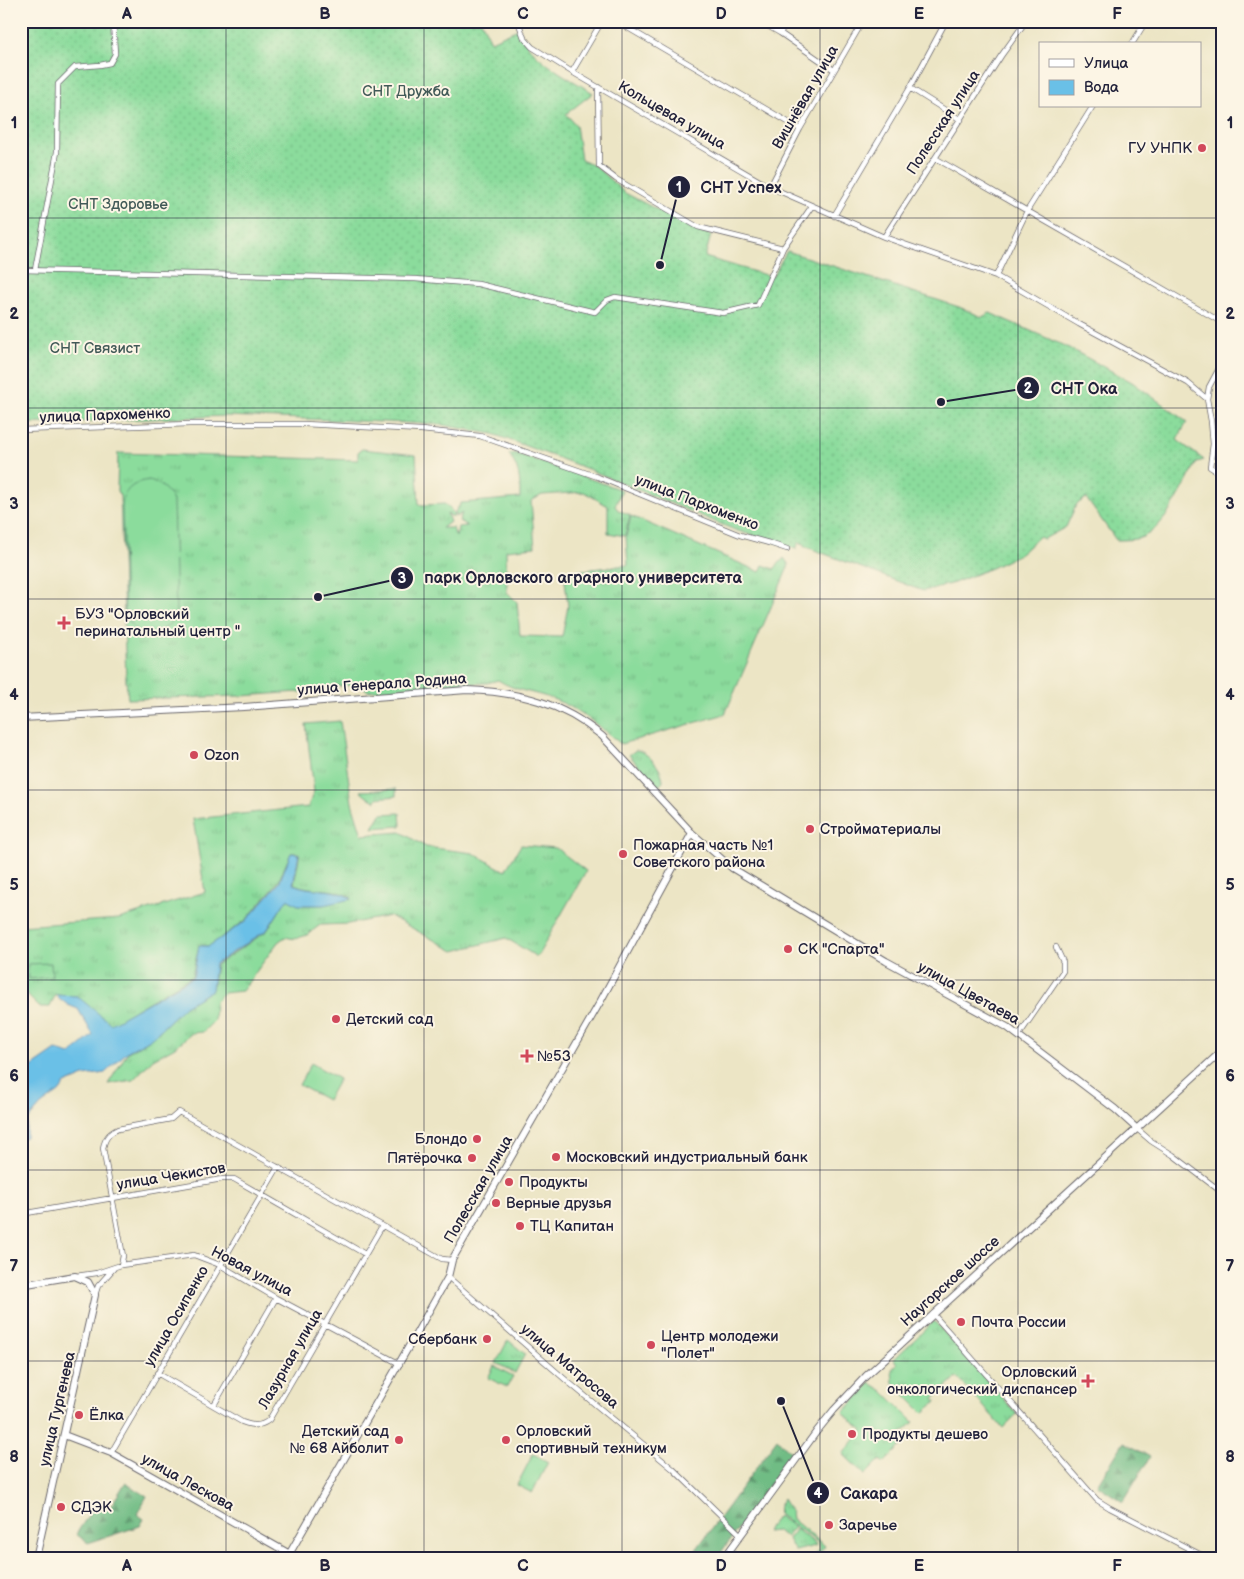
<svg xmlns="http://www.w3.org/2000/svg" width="1244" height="1579" viewBox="0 0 1244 1579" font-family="'Balsamiq Sans',sans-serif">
	<defs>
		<pattern id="grass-tufts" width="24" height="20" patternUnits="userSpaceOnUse" patternTransform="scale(1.25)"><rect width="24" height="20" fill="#8bdc9c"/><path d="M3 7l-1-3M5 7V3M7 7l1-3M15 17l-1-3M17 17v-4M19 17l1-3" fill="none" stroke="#78bc87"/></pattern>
		<pattern id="forest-firs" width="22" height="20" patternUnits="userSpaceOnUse" patternTransform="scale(1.25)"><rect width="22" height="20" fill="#70bc84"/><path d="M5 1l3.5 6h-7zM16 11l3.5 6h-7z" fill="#5c986d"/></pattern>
		<pattern id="garden-dots" width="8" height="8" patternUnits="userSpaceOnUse" patternTransform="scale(1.25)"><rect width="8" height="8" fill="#8bdc9c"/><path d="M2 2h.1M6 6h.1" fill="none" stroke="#78bc87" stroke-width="1.8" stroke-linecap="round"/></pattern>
	</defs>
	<rect width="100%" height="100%" fill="#fcf5e5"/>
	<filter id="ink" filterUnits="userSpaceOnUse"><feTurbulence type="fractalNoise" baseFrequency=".02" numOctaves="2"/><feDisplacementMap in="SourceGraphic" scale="10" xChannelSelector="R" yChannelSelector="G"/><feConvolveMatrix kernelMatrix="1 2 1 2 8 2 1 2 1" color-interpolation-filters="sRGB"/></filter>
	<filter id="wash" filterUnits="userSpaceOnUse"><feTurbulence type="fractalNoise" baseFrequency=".0096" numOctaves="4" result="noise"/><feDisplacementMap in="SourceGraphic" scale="20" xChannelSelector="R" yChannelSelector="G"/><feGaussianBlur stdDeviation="1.12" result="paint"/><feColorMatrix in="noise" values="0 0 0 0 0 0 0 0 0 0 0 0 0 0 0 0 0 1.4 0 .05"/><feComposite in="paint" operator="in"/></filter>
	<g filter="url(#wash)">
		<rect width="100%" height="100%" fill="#ece5c5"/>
		<!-- grass -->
		<path fill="url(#grass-tufts)" stroke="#567f6c" d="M362,449L416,455L419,505L445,504L453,512L454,517L447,514L450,522L442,528H453L456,537L458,527L467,526L459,521L462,513L456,517L455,512L461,503L520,498C520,478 520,471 509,454L515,453L622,490L615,506L618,510L630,515L625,536L608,533V506L584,492L542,495L531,501L535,547L506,550L507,592L517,602L520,636L562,637L568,606L564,572L628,565L626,536L631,516L760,572L763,565L774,569L784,558L789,565L725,714L621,744C600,727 578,708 553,699C534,692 515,691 498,680L487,683L449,684L368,691L360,684L329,687V690L241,696L128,699L126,681L120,496L117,491L118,453L358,460V452Z
			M340,721L352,803L362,835L401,832L426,847L473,853L505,871L521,845L556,848L586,871L537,957L506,938L454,951L390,916L348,924L320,925L307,935L295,939L285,937L278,942L242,991L223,993L215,1002L214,1021L203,1032L192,1033L175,1047L153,1059L133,1080L108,1084L128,1052L152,1038L185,1006L212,990L216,965L267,931L287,899L298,905H323L352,898C334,886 313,892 294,884L300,853H291L278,882L246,920L209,946L199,945L192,976L110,1025L77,996L55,995L50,1007H39L23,991L21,969V926L119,919L205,892L193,819L308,807L314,791L306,724Z
			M636,750C648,752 663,769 663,782L659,786H657L629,755Z
			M396,789V796L377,798L376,801L367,797L360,791Z
			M400,813L401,826L373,828L381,814Z
			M934,1321L1017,1414L1003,1428L957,1377L934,1398L936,1402L923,1413L893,1383L892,1369L897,1364L894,1359Z
			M508,1340L525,1354L515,1373L496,1363Z
			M870,1383L883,1391L914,1422L899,1436L905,1442L884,1463L880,1460L865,1475L843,1454L863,1430L843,1413Z
			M783,1499L791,1512L792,1519L825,1546L815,1558H812L820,1549L819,1543L778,1514L779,1506Z
			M778,1516L794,1527L786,1537L777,1531L766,1532Z
			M796,1529L816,1544L815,1546L795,1551L788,1539Z"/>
		<!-- forest -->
		<path fill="url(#forest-firs)" stroke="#496f60" d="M777,1439L792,1453L717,1558H690Z
			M1124,1442L1150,1457L1123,1502L1097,1485Z
			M125,1483L147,1496L137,1514L144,1519L140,1526L88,1543L76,1534L92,1510L103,1502L111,1506Z"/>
		<!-- garden -->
		<path fill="url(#garden-dots)" stroke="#567f6c" d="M21,21H481L491,41L518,29C531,60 565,75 593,93L566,114L576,125L581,160L595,166L625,193L696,230L711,235L705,257L772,277L787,251L959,307L982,317L990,313L1067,347L1132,382L1187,422L1177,440L1204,460L1197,462C1185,484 1165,530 1140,538C1133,540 1123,540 1116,540L1086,498L1076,505L1066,527L1044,539L1039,537L1020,554L991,568L954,583L923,591L804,546V544L799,542L796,549L735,530L588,469L493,434L437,424L226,416L21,424Z"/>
		<!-- pitch -->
		<path fill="#8bdc9c" stroke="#567f6c" d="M149,480C161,484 168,490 173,501L176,612C173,617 171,624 165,628C149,640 131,631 125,614L122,500C127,487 136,482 149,480Z
			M51,963L52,977L29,979L28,964Z
			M311,1063L339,1079L327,1100L299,1085Z
			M494,1366L513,1376L507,1387L488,1378Z
			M533,1454L548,1462L532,1493L517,1485Z"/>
		<!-- water -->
		<path fill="#6ac0e7" stroke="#467191" d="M291,853L299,854L293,884C313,893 333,886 352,899L323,905H298L287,899L267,930L215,964L212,990L185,1006L152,1038L128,1051L105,1073L84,1076L65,1084L59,1092L41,1105L27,1121L26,1137L21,1139V1079L27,1070L56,1050L70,1054L93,1035L78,1009L68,1005L55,995L77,996L111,1024L193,977L199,946H209L246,921L279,883Z"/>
	</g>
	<g filter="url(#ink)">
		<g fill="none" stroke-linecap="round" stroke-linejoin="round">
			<defs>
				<path id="street" d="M518,21L524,38L532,47L572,72
					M602,21L572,72L770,187L884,237L996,276L1079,324L1188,383L1207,399L1211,421L1213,444L1210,467L1223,475
					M616,21L800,129
					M759,21L780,33L834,70
					M1211,21L1223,31
					M780,33L787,21
					M1132,44L1146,21
					M598,87L599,166L616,179L698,227L783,248
					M910,88L961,120
					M935,158L1223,323
					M770,187L800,129L863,21
					M834,216L910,88L946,21
					M884,237L1001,56L1026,21
					M21,270L415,279L478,284L595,312L607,300L615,297L723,313L758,305L783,248L812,206
					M35,270L57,152L58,84L75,67L100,65L110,63L115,54L113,21
					M996,276L1027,211L1093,106
					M1207,399L1209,387L1223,361
					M21,430L190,424H304L421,430L480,436L598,477L740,535L769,543L787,549
					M1019,1035L1063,971V962L1056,947
					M1136,1128L1151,1141L1173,1155L1223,1193
					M21,1214L222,1179H234L365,1254
					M121,1265L123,1256L103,1148C105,1138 109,1133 118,1129L171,1119L179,1112L442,1259L452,1260
					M76,1276L97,1273L121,1265L194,1255L220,1265L276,1298L400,1364
					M448,1277L567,1381L673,1469L741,1535
					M95,1295L98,1286L114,1268
					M933,1314L1097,1500L1110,1508L1207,1558
					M157,1373L242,1422C253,1426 260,1427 269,1420L382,1226
					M214,1405L276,1298
					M111,1453L278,1167"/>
				<path id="secondary" d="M21,718L244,707L467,690C519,692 561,702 602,736L692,833L732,868L886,961L1007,1027L1115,1109L1136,1128
					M21,1285L75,1276L88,1282L95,1295L36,1558
					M64,1435L111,1453L297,1558
					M287,1558L416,1334L448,1277L452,1260L599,1004L692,833
					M724,1558L817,1431L834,1410L866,1376L1223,1050"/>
			</defs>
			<!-- street casing -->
			<use href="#street" stroke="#69666b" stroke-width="6"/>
			<!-- secondary casing -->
			<use href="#secondary" stroke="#69666b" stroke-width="8"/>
			<!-- street -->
			<use href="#street" stroke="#fff" stroke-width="4.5"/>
			<!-- secondary -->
			<use href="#secondary" stroke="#fff" stroke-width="6"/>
		</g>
	</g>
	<!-- grid -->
	<path fill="none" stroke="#22223b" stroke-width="1" stroke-opacity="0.55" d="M226,21V1558M424,21V1558M622,21V1558M820,21V1558M1018,21V1558M21,218H1223M21,408H1223M21,599H1223M21,790H1223M21,980H1223M21,1170H1223M21,1361H1223"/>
	<!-- markers -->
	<g fill="#d1495b" stroke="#fcf5e5" stroke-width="2">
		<circle cx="1202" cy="148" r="5"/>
		<path d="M61.5 615.5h5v5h5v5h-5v5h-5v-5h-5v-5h5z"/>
		<circle cx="194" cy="755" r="5"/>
		<circle cx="810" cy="829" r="5"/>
		<circle cx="623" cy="854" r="5"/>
		<circle cx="788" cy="949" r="5"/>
		<circle cx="336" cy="1019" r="5"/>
		<path d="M524.5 1048.5h5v5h5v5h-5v5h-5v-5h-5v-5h5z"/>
		<circle cx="477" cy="1139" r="5"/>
		<circle cx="556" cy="1157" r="5"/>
		<circle cx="472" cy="1158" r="5"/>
		<circle cx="509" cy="1182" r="5"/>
		<circle cx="496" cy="1203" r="5"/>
		<circle cx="520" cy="1226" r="5"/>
		<circle cx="961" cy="1322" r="5"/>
		<circle cx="487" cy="1339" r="5"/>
		<circle cx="651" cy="1345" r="5"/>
		<path d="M1085.5 1373.5h5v5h5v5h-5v5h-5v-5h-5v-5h5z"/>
		<circle cx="79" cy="1415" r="5"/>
		<circle cx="852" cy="1434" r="5"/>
		<circle cx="399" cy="1440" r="5"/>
		<circle cx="506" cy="1440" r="5"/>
		<circle cx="61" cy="1507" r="5"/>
		<circle cx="829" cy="1525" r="5"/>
	</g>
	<g text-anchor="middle" stroke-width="4" stroke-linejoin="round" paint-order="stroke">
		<!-- park labels -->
		<g font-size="15" fill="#425a58" stroke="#fcf5e5">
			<text x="406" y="96">СНТ Дружба</text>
			<text x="118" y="209">СНТ Здоровье</text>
			<text x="95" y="353">СНТ Связист</text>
		</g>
		<!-- street labels -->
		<g font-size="15" fill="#22223b" stroke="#fcf5e5">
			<text transform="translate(805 97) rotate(-60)" y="5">Вишнёвая улица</text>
			<text transform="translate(672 115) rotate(30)" y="5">Кольцевая улица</text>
			<text transform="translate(943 122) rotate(-57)" y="5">Полесская улица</text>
			<text transform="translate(105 415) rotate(-2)" y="5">улица Пархоменко</text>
			<text transform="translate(697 502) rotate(21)" y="5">улица Пархоменко</text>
			<text transform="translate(382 684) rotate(-4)" y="5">улица Генерала Родина</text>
			<text transform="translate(969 993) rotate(29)" y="5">улица Цветаева</text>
			<text transform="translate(171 1176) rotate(-9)" y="5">улица Чекистов</text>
			<text transform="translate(478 1189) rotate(-60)" y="5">Полесская улица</text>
			<text transform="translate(252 1271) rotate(28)" y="5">Новая улица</text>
			<text transform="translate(950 1281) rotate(-42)" y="5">Наугорское шоссе</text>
			<text transform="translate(176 1316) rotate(-60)" y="5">улица Осипенко</text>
			<text transform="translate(290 1359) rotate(-60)" y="5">Лазурная улица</text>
			<text transform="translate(570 1366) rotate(40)" y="5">улица Матросова</text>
			<text transform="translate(57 1409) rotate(-77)" y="5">улица Тургенева</text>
			<text transform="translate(188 1482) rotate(29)" y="5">улица Лескова</text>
		</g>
		<!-- poi labels -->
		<g font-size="15" fill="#22223b" stroke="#fcf5e5" text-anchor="start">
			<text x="1192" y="153" text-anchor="end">ГУ УНПК</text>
			<text x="75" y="619">БУЗ "Орловский<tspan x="75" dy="17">перинатальный центр "</tspan></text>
			<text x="204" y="760">Ozon</text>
			<text x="820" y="834">Стройматериалы</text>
			<text x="633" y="850">Пожарная часть №1<tspan x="633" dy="17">Советского района</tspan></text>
			<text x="798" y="954">СК "Спарта"</text>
			<text x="346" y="1024">Детский сад</text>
			<text x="537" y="1061">№53</text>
			<text x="467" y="1144" text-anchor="end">Блондо</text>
			<text x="566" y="1162">Московский индустриальный банк</text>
			<text x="462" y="1163" text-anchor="end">Пятёрочка</text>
			<text x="519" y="1187">Продукты</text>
			<text x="506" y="1208">Верные друзья</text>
			<text x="530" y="1231">ТЦ Капитан</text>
			<text x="971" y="1327">Почта России</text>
			<text x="661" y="1341">Центр молодежи<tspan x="661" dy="17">"Полет"</tspan></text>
			<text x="477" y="1344" text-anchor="end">Сбербанк</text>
			<text x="1077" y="1377" text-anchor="end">Орловский<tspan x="1077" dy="17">онкологический диспансер</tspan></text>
			<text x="89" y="1420">Ёлка</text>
			<text x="389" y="1436" text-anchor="end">Детский сад<tspan x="389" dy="17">№ 68 Айболит</tspan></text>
			<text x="516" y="1436">Орловский<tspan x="516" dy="17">спортивный техникум</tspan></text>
			<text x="862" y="1439">Продукты дешево</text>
			<text x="71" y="1512">СДЭК</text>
			<text x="839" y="1530">Заречье</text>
		</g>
	</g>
	<!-- callouts -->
	<path fill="none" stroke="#22223b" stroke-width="2" d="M660 265L679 187M941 402L1028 388M318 597L402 578M781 1401L818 1493"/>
	<g fill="#22223b" stroke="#fcf5e5" stroke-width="2">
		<circle cx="660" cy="265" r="5"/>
		<circle cx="941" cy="402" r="5"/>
		<circle cx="318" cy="597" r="5"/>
		<circle cx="781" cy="1401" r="5"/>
		<circle cx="679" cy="187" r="12"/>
		<circle cx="1028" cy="388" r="12"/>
		<circle cx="402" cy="578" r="12"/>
		<circle cx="818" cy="1493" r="12"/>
	</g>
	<g font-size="15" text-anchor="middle" font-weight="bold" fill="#fff">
		<text x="679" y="192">1</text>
		<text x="1028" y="393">2</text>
		<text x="402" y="583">3</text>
		<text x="818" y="1498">4</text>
	</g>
	<g font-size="16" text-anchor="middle" font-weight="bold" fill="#22223b" stroke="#fcf5e5" stroke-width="4" stroke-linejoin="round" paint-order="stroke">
		<text x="741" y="193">СНТ Успех</text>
		<text x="1084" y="394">СНТ Ока</text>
		<text x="583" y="583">парк Орловского аграрного университета</text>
		<text x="869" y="1499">Сакара</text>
	</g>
	<!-- margin -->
	<rect width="1244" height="1579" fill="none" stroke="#fcf5e5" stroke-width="55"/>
	<!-- legend -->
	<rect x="1039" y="42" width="162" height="65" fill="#fcf5e5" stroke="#a5a1a1"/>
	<rect x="1049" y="59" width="25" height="8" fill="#ffffff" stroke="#a5a1a1"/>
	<text x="1084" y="68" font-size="15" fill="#22223b">Улица</text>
	<rect x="1049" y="80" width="25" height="15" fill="#6ac0e7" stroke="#a5a1a1"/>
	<text x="1084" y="92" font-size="15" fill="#22223b">Вода</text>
	<rect x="28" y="28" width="1188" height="1524" fill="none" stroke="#22223b" stroke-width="2"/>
	<g font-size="16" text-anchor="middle" font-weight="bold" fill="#22223b">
		<text x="127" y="19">A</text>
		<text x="325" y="19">B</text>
		<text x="523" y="19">C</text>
		<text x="721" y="19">D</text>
		<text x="919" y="19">E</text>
		<text x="1117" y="19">F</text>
		<text x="14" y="128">1</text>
		<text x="1230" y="128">1</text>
		<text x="14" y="319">2</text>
		<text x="1230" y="319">2</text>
		<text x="14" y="509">3</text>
		<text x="1230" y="509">3</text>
		<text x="14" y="700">4</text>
		<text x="1230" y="700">4</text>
		<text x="14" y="890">5</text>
		<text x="1230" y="890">5</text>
		<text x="14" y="1081">6</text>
		<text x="1230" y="1081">6</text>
		<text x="14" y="1271">7</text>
		<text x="1230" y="1271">7</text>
		<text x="14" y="1462">8</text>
		<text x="1230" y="1462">8</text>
		<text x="127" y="1571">A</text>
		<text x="325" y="1571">B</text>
		<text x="523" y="1571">C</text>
		<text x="721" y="1571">D</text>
		<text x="919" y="1571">E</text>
		<text x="1117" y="1571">F</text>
	</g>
</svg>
